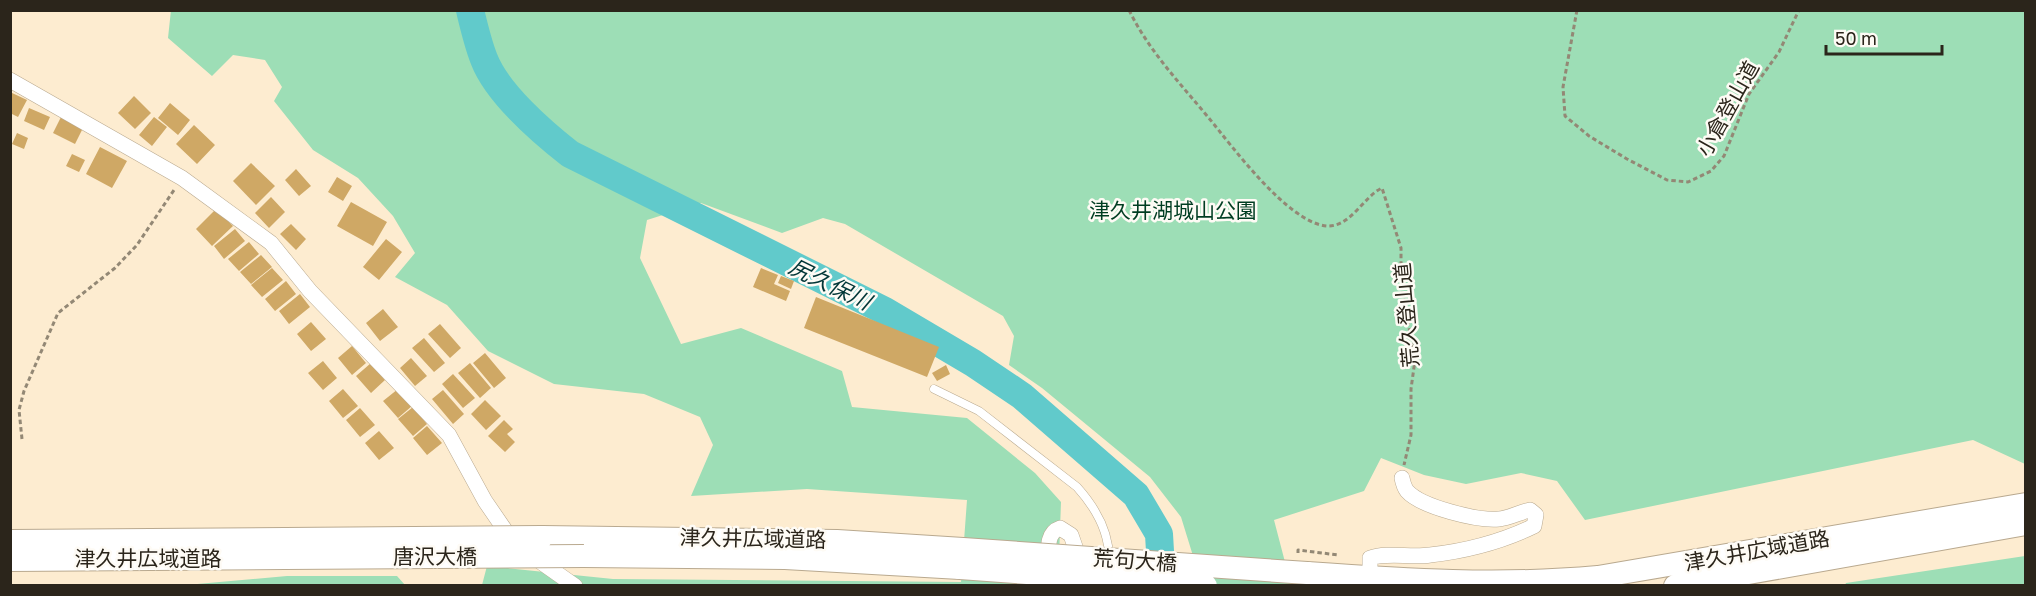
<svg xmlns="http://www.w3.org/2000/svg" width="2036" height="596" viewBox="0 0 2036 596" font-family="'Golos Text','Noto Sans JP',sans-serif">
	<rect width="100%" height="100%" fill="#fdecd0"/>
	<!-- green -->
	<path fill="#9ddeb6" d="M171,10L2025,11V464L1973,440L1585,520L1557,481L1521,473L1466,484L1424,475L1381,458L1364,491L1274,520L1291,585H1202L1181,517L1150,477L1042,388L1009,365L1014,336L1003,316L845,224L823,218L782,233L701,203L647,220L640,258L681,344L741,328L842,371L852,407L967,418L1035,473L1061,502L1058,585H482L487,566L613,579L961,582L967,500L807,489L691,496L713,445L700,417L644,394L554,384L488,351L447,305L395,277L415,253L393,216L358,178L313,150L274,101L282,87L265,60L233,55L212,76L168,38Z
		M2025,556V585H1845L1846,583Z
		M287,576H397L405,585H186Z"/>
	<g fill="none" stroke-linecap="round" stroke-linejoin="round">
		<!-- river -->
		<path stroke="#61cacb" stroke-width="28" d="M470,10C474,27 478,44 484,59C497,93 542,132 570,154L885,311L973,363L1022,396L1136,495L1159,534L1162,586"/>
	</g>
	<!-- building -->
	<path fill="#cfa865" d="M10,92L27,100L18,117L10,113Z
		M134,96L151,113L135,129L118,113Z
		M170,103L190,120L178,135L158,118Z
		M29,108L50,117L44,130L24,121Z
		M62,115L84,126L75,144L53,133Z
		M154,117L167,127L152,146L139,135Z
		M194,125L215,145L197,164L176,144Z
		M17,133L28,138L24,149L12,144Z
		M100,147L127,161L112,188L86,174Z
		M72,154L85,160L79,172L66,166Z
		M251,163L275,186L256,205L233,181Z
		M296,169L311,186L299,196L285,180Z
		M337,177L352,186L343,201L328,192Z
		M271,197L285,212L269,228L255,213Z
		M351,202L387,222L373,246L337,226Z
		M216,209L233,226L212,246L196,229Z
		M291,224L306,239L296,250L280,234Z
		M235,229L245,241L224,259L214,246Z
		M386,239L402,252L379,280L363,267Z
		M249,242L259,254L239,271L228,259Z
		M261,255L272,267L251,284L240,272Z
		M272,268L283,280L262,297L251,285Z
		M761,268L778,275L774,284L790,291L786,301L753,287Z
		M781,276L794,281L791,289L778,283Z
		M286,281L296,294L275,311L265,299Z
		M300,294L310,307L289,324L279,311Z
		M816,297L939,347L927,377L804,328Z
		M383,309L398,327L380,341L366,323Z
		M311,322L326,339L311,351L297,334Z
		M440,324L461,348L450,358L428,334Z
		M424,338L445,363L434,372L412,348Z
		M352,346L366,363L352,375L338,358Z
		M485,353L506,378L494,388L473,363Z
		M411,358L427,376L415,386L400,368Z
		M323,361L337,378L323,390L308,373Z
		M371,363L385,380L371,393L356,376Z
		M470,363L491,388L480,398L458,373Z
		M946,365L950,374L937,381L932,373Z
		M453,374L475,398L463,408L442,384Z
		M343,389L358,406L343,418L329,401Z
		M398,389L412,406L398,418L383,401Z
		M443,390L464,414L453,424L432,399Z
		M485,400L501,416L486,430L471,414Z
		M413,407L427,424L413,436L398,419Z
		M360,408L375,425L360,437L346,420Z
		M504,420L513,429L507,434L515,442L505,452L488,436Z
		M427,426L442,443L427,455L413,438Z
		M379,431L394,448L379,460L365,443Z"/>
	<g fill="none" stroke-linecap="round" stroke-linejoin="round">
		<defs>
			<path id="service" d="M934,389L979,411L1077,487C1094,506 1109,531 1109,558"/>
			<path id="minor" d="M10,80L182,178L271,243L310,291L449,435L485,501L507,533L521,548L575,586
				M1049,565C1049,552 1045,533 1060,528L1071,535L1081,564
				M1370,577V558C1388,552 1411,558 1430,555C1465,551 1503,541 1534,526L1536,515L1530,510C1520,512 1510,518 1499,519C1478,521 1421,507 1407,491C1404,487 1403,483 1402,478"/>
			<path id="secondary" d="M542,537L837,541L963,549
				M10,541L285,539
				M584,556L785,558L960,568
				M10,560L285,558
				M1307,573C1405,580 1500,586 1598,577L2026,504
				M1675,586L2026,524"/>
		</defs>
		<!-- service casing -->
		<use href="#service" stroke="#b9a98f" stroke-width="9"/>
		<!-- minor casing -->
		<use href="#minor" stroke="#b9a98f" stroke-width="16"/>
		<!-- secondary casing -->
		<use href="#secondary" stroke="#b9a98f" stroke-width="24"/>
		<!-- path -->
		<path stroke="#938875" stroke-width="3" stroke-dasharray="4.5 3" stroke-linecap="butt" d="M1129,10C1149,51 1179,82 1208,117C1232,146 1288,223 1327,226C1351,227 1364,196 1382,188L1401,248V284L1415,360L1411,389V435L1404,465
			M1577,10L1563,87L1565,116L1589,136L1627,159L1667,180L1688,182L1711,171L1724,156L1749,94L1779,52L1799,10
			M22,439L19,410L24,391L58,313L115,268L137,245L174,190
			M1298,553V550L1338,555"/>
		<!-- service -->
		<use href="#service" stroke="#fff" stroke-width="8"/>
		<!-- minor -->
		<use href="#minor" stroke="#fff" stroke-width="15"/>
		<!-- secondary -->
		<use href="#secondary" stroke="#fff" stroke-width="22"/>
		<defs>
			<path id="secondary-bridge" d="M285,539L542,537
				M963,549L1307,573
				M285,558L584,556
				M960,568L1206,586"/>
		</defs>
		<!-- secondary-bridge casing -->
		<use href="#secondary-bridge" stroke="#b9a98f" stroke-width="24" stroke-linecap="butt"/>
		<!-- secondary-bridge -->
		<use href="#secondary-bridge" stroke="#fff" stroke-width="22"/>
	</g>
	<g text-anchor="middle" stroke-width="5" stroke-linejoin="round" paint-order="stroke">
		<!-- street labels -->
		<g font-size="21" fill="#2b251b" stroke="#fefbf5">
			<text transform="translate(1728 109) rotate(-61)" y="7">小倉登山道</text>
			<text transform="translate(1407 315) rotate(-95)" y="7">荒久登山道</text>
			<text transform="translate(753 539) rotate(1)" y="7">津久井広域道路</text>
			<text transform="translate(1757 551) rotate(-10)" y="7">津久井広域道路</text>
			<text x="435" y="564">唐沢大橋</text>
			<text x="148" y="566">津久井広域道路</text>
			<text transform="translate(1135 561) rotate(4)" y="7">荒句大橋</text>
		</g>
		<!-- park labels -->
		<g font-size="21" fill="#003d22" stroke="#fefbf5">
			<text x="1173" y="218">津久井湖城山公園</text>
		</g>
		<!-- water labels -->
		<g font-size="22" font-style="italic" fill="#023738" stroke="#fefbf5">
			<text transform="translate(830 284) rotate(26)" y="8">尻久保川</text>
		</g>
	</g>
	<!-- border -->
	<rect width="2036" height="596" fill="none" stroke="#2b251b" stroke-width="24"/>
	<!-- scale -->
	<path d="M1826 45v9h116v-9" fill="none" stroke="#2b251b" stroke-width="3"/>
	<text x="1835" y="45" font-size="18" fill="#2b251b" stroke="#fefbf5" stroke-width="4.5" paint-order="stroke">50 m</text>
</svg>
